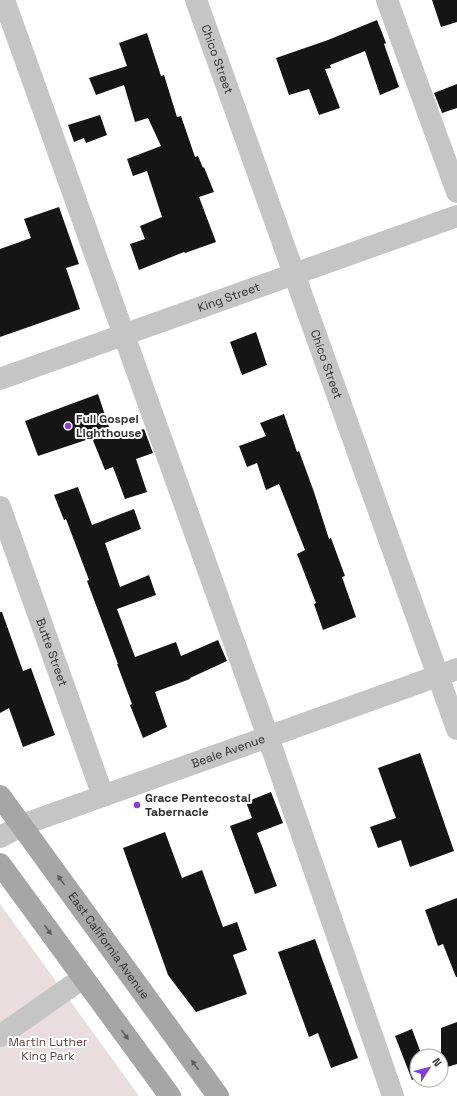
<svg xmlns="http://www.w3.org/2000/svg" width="457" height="1096" viewBox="0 0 457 1096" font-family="'Space Grotesk',sans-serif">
	<rect width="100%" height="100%" fill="#fff"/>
	<!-- green -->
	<path fill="#eadddd" d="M0,904L139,1096H0Z"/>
	<!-- building -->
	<path fill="#151515" d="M432,0H457V22L441,27Z
		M377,20L386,43L384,44L399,87L380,95L365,51L330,65L331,68L325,69L340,108L319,115L309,89L289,95L276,58L328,40Z
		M147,33L161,76L164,75L177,117L181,116L195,157L198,156L203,168L204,167L214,192L199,197L216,242L185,253L184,252L139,270L130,244L145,239L140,226L162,217L147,171L133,176L127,159L161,146L148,118L135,122L124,85L96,95L89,78L127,66L119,43Z
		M457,84V108L442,113L434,93Z
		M100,115L107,135L86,143L84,138L74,142L68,125Z
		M59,207L79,264L66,268L80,309L0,337V249L31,238L24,219Z
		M256,332L267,365L242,375L230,342Z
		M98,394L113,439L144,429L153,453L136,459L147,492L125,499L113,467L105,470L92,438L38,456L25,421Z
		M284,414L297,452L299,451L314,492L329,539L331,538L345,576L342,577L356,617L323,630L314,604L316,603L297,554L305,550L279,484L266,490L257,463L247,467L239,446L266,436L260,423Z
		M78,487L92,525L134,509L141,529L105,543L120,587L149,575L156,595L117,609L135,657L176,642L181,656L218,640L227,661L190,678V679L155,692L167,727L143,738L130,705L132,704L117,664H118L87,581L89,580L66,519L64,520L54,495Z
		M0,612H2L23,671L31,668L55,735L23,747L9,708L0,713Z
		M420,753L454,851L410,867L401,840L378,848L370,827L396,818L378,768Z
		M271,792L283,823L257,833L277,886L255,894L230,826L252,818L246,802Z
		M165,832L182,878L202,870L223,927L237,922L247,950L233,955L247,994L196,1012L168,975L123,848Z
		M457,898V977H456L443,944L438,946L425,910Z
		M315,939L358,1058L331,1068L318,1033L309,1037L278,952Z
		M457,1022V1064L441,1069V1028Z
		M412,1029L422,1056H417V1078L412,1080L395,1036Z"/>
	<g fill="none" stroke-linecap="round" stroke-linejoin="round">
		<!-- minor -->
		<g stroke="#c5c5c5" stroke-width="22">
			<path d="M4,0L268,737L393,1096"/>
			<path id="s1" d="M196,0L457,729"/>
			<path d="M387,0L457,192"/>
			<path id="s2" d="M0,379L457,216"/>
			<path id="s3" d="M0,507L103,796"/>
			<path id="s4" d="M0,837L22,825L457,669"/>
			<path d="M0,1036L83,978"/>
		</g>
		<!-- major -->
		<g stroke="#a6a6a6" stroke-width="22">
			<path id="s5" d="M0,796L218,1096"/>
			<path d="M0,864L170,1096"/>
		</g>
	</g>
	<!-- one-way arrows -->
	<defs><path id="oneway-solid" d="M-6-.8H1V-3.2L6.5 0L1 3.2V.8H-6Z"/></defs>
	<g fill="#5e5e5e">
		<use href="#oneway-solid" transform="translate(61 880) rotate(-126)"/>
		<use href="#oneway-solid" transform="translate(48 930) rotate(54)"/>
		<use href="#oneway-solid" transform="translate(125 1035) rotate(54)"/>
		<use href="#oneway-solid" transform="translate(195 1065) rotate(-126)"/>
	</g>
	<!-- markers -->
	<g fill="#8541d5" stroke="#fff" stroke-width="1.5">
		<circle cx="68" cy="426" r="4"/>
		<circle cx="137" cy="805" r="4"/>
	</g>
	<g text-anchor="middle" stroke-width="4" stroke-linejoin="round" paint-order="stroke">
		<!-- street labels -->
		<g font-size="12" fill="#2e2e2e" stroke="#fff">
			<text dy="4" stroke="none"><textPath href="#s1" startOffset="63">Chico Street</textPath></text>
			<text dy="4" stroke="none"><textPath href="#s2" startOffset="243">King Street</textPath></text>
			<text dy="4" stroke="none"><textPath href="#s1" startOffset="387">Chico Street</textPath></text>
			<text dy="4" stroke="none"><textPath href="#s3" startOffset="154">Butte Street</textPath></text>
			<text dy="4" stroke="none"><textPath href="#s4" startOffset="244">Beale Avenue</textPath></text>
			<text dy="4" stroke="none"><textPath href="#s5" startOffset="185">East California Avenue</textPath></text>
		</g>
		<!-- poi labels -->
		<g font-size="12" font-weight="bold" fill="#2e2e2e" stroke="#fff" text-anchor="start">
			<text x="76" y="423">Full Gospel<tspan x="76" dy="14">Lighthouse</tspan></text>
			<text x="145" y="802">Grace Pentecostal<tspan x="145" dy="14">Tabernacle</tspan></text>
		</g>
		<!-- park labels -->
		<g font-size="12" fill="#664240" stroke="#fff">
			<text x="48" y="1046">Martin Luther<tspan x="48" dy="14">King Park</tspan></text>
		</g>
	</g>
	<!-- north arrow -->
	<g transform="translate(429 1068) rotate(54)"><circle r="19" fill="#ffffff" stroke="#ababab"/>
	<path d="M0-3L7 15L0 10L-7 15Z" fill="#8541d5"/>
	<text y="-6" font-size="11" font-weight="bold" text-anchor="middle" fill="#2e2e2e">N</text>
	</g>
</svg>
